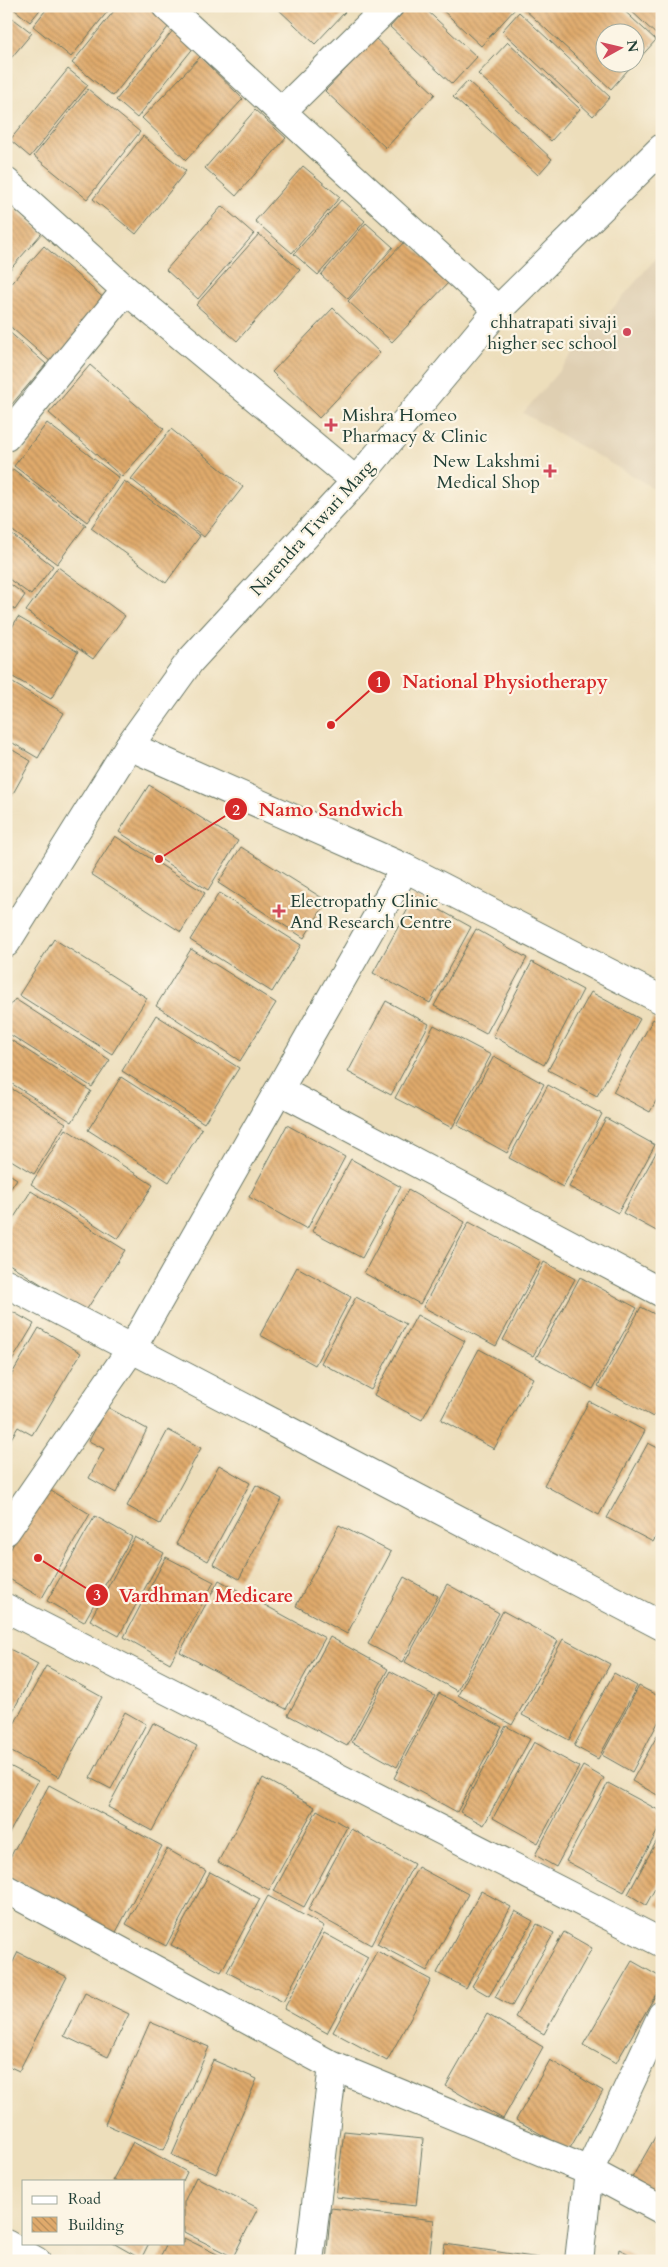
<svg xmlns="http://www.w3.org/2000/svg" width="668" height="2267" viewBox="0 0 668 2267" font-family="Cardo,serif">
	<defs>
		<pattern id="building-back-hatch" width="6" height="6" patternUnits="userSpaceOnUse" patternTransform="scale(1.25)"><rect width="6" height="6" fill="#e0aa6c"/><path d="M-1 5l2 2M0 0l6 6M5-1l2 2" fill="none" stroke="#b58c5a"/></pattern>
	</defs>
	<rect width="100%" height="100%" fill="#fcf5e5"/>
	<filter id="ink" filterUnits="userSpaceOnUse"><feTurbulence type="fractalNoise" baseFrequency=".02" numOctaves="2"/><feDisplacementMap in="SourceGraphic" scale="10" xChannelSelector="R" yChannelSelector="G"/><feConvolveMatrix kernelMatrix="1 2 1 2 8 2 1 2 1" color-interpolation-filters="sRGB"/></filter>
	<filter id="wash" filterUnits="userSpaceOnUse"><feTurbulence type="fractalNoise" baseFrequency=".0096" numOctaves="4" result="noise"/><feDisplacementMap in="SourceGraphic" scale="20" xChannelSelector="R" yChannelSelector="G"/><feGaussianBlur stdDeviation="1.12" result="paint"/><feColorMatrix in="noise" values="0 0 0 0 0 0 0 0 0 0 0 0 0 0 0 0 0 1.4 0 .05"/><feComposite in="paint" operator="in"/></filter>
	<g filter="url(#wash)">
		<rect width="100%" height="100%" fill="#eddebb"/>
		<!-- built -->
		<path fill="#dfcfb2" d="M662,251V493L523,413Z"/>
		<g id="blocks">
			<!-- building -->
			<path fill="url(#building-back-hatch)" d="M10,6H43L30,22Z
				M49,6H112L71,57L33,26Z
				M118,6H155L173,21L113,96L72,63Z
				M275,6H339L345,12L315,44Z
				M409,6H422L477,57L452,84L390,27Z
				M438,6H513L515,9L481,46Z
				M524,6H619L656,40L636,62V32H606V62H635L611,89L523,8Z
				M626,6H662V40Z
				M519,12L610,97L593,116L502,31Z
				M6,13L32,33L6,64Z
				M174,29L195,46L137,118L116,100Z
				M375,38L435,94L386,148L325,91Z
				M508,42L580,109L551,141L478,74Z
				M200,57L243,99L186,160L142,118Z
				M68,69L88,85L30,157L10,140Z
				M468,81L552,159L538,175L453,97Z
				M88,89L140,132L87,199L34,156Z
				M255,110L286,138L236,196L205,168Z
				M143,136L186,171L136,234L93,199Z
				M303,166L340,197L292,253L255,221Z
				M341,200L365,221L318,275L294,254Z
				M6,202L42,233L6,274Z
				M222,206L254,234L198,299L166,270Z
				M366,223L393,247L348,299L321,275Z
				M259,234L300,270L237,341L196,305Z
				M406,240L449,282L392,342L348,301Z
				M44,246L107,301L52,363L6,323V289Z
				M333,308L380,353L319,418L272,372Z
				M7,330L46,364L6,411V331Z
				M90,365L164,429L122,477L49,413Z
				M47,423L119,478L87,522L14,466Z
				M171,429L243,487L204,537L131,479Z
				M13,469L86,525L57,564L6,526V478Z
				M124,481L200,536L166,583L91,528Z
				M6,530L53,566L31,595L6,577Z
				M58,567L125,616L93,659L26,611Z
				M6,581L25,595L15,610L6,603Z
				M6,607L12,611L6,620Z
				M18,617L78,652L51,699L6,673V638Z
				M6,679L64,713L38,758L6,739Z
				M6,746L31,761L10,799L6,797Z
				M149,785L238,841L208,890L119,832Z
				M115,836L205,893L181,932L91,874Z
				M241,847L327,901L304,938L218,883Z
				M219,893L301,945L272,992L190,940Z
				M415,896L471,927L430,1003L373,973Z
				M476,929L527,958L486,1034L434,1006Z
				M54,939L147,998L112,1054L19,995Z
				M191,949L276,1003L240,1061L156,1006Z
				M532,962L583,990L544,1065L493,1036Z
				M591,992L640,1019L597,1096L548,1070Z
				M15,999L110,1060L92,1087L6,1032V1012Z
				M386,1001L429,1024L391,1095L348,1072Z
				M156,1015L239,1068L204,1123L122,1071Z
				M653,1019L662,1024V1090L650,1112L613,1092Z
				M434,1025L491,1055L452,1128L395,1098Z
				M6,1037L91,1091L72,1122L6,1080Z
				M494,1056L544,1084L507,1153L457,1125Z
				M121,1077L202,1129L169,1182L88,1130Z
				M6,1085L66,1123L34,1174L6,1157Z
				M548,1085L602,1114L563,1187L509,1158Z
				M606,1118L655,1145L618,1213L569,1187Z
				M287,1125L345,1157L307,1229L249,1197Z
				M66,1129L153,1185L118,1239L31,1184Z
				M658,1149L662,1151V1234L623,1213Z
				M351,1159L401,1187L362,1258L312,1231Z
				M6,1172L17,1179L6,1195Z
				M408,1190L465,1222L420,1304L364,1273Z
				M31,1191L125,1250L85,1312L6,1262V1230Z
				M469,1222L541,1261L496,1346L423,1307Z
				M544,1262L575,1279L533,1356L503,1340Z
				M297,1267L351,1297L315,1365L260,1335Z
				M580,1277L637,1308L593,1389L536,1358Z
				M356,1297L406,1324L371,1390L321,1363Z
				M641,1307L662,1318V1401L653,1417L598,1386Z
				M6,1308L34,1324L6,1371Z
				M417,1315L465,1341L422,1420L374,1395Z
				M39,1328L81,1353L32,1435L18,1427L6,1447V1384Z
				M479,1349L533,1378L494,1449L441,1420Z
				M589,1401L645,1431L599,1515L544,1485Z
				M107,1407L147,1429L116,1493L89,1478L104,1449L89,1441Z
				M168,1430L201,1448L160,1524L127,1506Z
				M648,1443L662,1450V1526L653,1542L607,1518Z
				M219,1465L250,1483L208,1561L176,1544Z
				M256,1485L282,1499L239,1579L213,1564Z
				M46,1488L90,1514L42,1598L6,1577V1557Z
				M95,1516L132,1537L84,1622L47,1601Z
				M339,1525L391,1552L347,1634L296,1606Z
				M135,1537L164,1553L119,1636L90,1620Z
				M166,1557L214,1582L170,1663L124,1637Z
				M404,1577L438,1596L402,1662L368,1644Z
				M219,1580L325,1638L286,1709L180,1652Z
				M447,1584L499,1613L457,1691L405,1662Z
				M503,1611L558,1641L512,1725L458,1695Z
				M330,1637L388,1669L347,1746L288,1715Z
				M563,1639L610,1664L569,1740L522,1715Z
				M6,1647L38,1664L6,1724Z
				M46,1666L102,1697L59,1777L6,1749V1739Z
				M390,1671L435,1696L397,1767L352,1742Z
				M614,1673L637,1686L598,1759L574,1746Z
				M639,1686L662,1698V1715L632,1772L602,1755Z
				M439,1693L502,1727L457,1812L394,1778Z
				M125,1712L146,1724L111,1789L90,1778Z
				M153,1723L197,1746L152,1831L108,1807Z
				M506,1726L530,1739L484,1825L460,1812Z
				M662,1727V1795L661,1797L632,1781Z
				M534,1742L579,1767L538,1843L493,1818Z
				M6,1764L38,1781L6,1839Z
				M583,1766L604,1778L556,1867L535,1855Z
				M263,1778L315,1807L269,1890L218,1862Z
				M608,1783L662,1812V1823L624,1892L566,1861Z
				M49,1785L162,1846L115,1934L6,1875V1865Z
				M317,1810L347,1827L304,1907L274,1891Z
				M351,1829L414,1864L371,1945L308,1910Z
				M662,1831V1876L646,1905L628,1894Z
				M167,1849L206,1871L166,1946L126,1924Z
				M418,1867L468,1894L427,1971L377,1944Z
				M210,1872L260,1899L221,1972L171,1945Z
				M481,1891L511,1907L466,1988L437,1973Z
				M662,1893V1908L656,1905Z
				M268,1896L324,1926L283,2002L227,1972Z
				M515,1911L533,1921L489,1996L472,1986Z
				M537,1924L554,1933L512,2006L495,1997Z
				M564,1932L592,1948L544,2034L515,2017Z
				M324,1933L368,1957L327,2033L284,2009Z
				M6,1947L11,1950L6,1959Z
				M377,1951L431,1980L387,2061L333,2032Z
				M18,1952L67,1977L19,2071L6,2065V1976Z
				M632,1961L662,1978V1984L616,2063L583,2045Z
				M85,1993L129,2014L108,2057L64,2036Z
				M487,2014L543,2047L503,2119L446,2086Z
				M150,2022L209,2047L164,2150L105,2124Z
				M213,2060L257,2079L216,2174L172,2155Z
				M550,2060L603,2091L569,2150L516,2120Z
				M662,2125V2201L629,2183Z
				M344,2131L423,2139L416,2206L336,2197Z
				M133,2142L187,2172L183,2181H112Z
				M196,2177L258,2208L233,2257L184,2232V2202Z
				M331,2208L434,2220L429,2261H326Z
				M184,2238L231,2261H158L167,2243H184Z
				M113,2243H149L141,2259Z
				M445,2244L539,2258L538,2261H442Z
				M619,2249L643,2261H617Z"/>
		</g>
	</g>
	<g filter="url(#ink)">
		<use href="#blocks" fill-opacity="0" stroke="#677563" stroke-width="1"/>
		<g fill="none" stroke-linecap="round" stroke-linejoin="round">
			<defs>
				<path id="street" d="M166,6L498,310
					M281,112L389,6
					M6,182L126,290L356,481
					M6,437L126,290
					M129,746L405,868L662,1000
					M279,1090L662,1293
					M6,1283L662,1626
					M6,1531L132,1348L405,868
					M6,1608L662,1943
					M6,1889L333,2066L589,2171L662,2210
					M6,2244L36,2261
					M309,2261L333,2066
					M579,2261L589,2171L662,2015"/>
				<path id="secondary" d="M6,943L129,746L190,661L356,481L498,310L662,148"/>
			</defs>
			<!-- street casing -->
			<use href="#street" stroke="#677563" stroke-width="30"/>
			<!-- secondary casing -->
			<use href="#secondary" stroke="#677563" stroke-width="30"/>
			<!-- street -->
			<use href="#street" stroke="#fff" stroke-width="28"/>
			<!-- secondary -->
			<use href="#secondary" stroke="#fff" stroke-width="28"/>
		</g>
	</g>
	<!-- markers -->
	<g fill="#d1495b" stroke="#fcf5e5" stroke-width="2">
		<circle cx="627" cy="332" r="5"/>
		<path d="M328.5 417.5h5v5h5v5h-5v5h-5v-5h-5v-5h5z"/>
		<path d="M547.5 463.5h5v5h5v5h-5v5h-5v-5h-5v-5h5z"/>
		<path d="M276.5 903.5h5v5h5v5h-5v5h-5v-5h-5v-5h5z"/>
	</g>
	<g text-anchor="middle" stroke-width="4.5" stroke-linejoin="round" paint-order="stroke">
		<!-- poi labels -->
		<g font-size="18" fill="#1f3d34" stroke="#fcf5e5" text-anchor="end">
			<text x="617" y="328">chhatrapati sivaji<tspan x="617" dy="21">higher sec school</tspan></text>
			<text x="342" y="421" text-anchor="start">Mishra Homeo<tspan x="342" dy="21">Pharmacy &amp; Clinic</tspan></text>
			<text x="540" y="467">New Lakshmi<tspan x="540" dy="21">Medical Shop</tspan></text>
			<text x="290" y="907" text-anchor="start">Electropathy Clinic<tspan x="290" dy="21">And Research Centre</tspan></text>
		</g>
		<!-- street labels -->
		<g font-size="18" fill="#1f3d34" stroke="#fcf5e5">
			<text transform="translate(312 528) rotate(-48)" y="6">Narendra Tiwari Marg</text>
		</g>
	</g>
	<!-- callouts -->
	<path fill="none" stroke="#d62828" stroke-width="2" d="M331 725L379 682M159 859L236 809M38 1558L97 1595"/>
	<g fill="#d62828" stroke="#fcf5e5" stroke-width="2">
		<circle cx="331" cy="725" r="5"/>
		<circle cx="159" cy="859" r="5"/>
		<circle cx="38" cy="1558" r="5"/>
		<circle cx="379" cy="682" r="12"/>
		<circle cx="236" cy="809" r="12"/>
		<circle cx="97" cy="1595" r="12"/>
	</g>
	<g font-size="15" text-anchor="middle" font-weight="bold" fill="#fff">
		<text x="379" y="687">1</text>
		<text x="236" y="815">2</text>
		<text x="97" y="1600">3</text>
	</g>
	<g font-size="19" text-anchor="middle" font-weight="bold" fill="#d62828" stroke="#fcf5e5" stroke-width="4.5" stroke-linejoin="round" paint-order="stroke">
		<text x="505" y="688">National Physiotherapy</text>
		<text x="331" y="816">Namo Sandwich</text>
		<text x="206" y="1602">Vardhman Medicare</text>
	</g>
	<!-- margin -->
	<rect width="668" height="2267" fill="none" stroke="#fcf5e5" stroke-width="25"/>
	<!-- legend -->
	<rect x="22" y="2180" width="162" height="65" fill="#fcf5e5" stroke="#a4ab9e"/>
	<rect x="32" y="2196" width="25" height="8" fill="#ffffff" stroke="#a4ab9e"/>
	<text x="68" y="2204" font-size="15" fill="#1f3d34">Road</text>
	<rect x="32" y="2217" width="25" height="15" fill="url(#building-back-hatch)" stroke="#a4ab9e"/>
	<text x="68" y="2230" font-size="15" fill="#1f3d34">Building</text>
	<!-- north arrow -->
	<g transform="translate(620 48) rotate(82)"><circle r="24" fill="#fcf5e5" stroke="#a4ab9e"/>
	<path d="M0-4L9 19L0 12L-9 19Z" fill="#d1495b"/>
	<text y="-8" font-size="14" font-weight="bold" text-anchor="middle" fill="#1f3d34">N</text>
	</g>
</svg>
